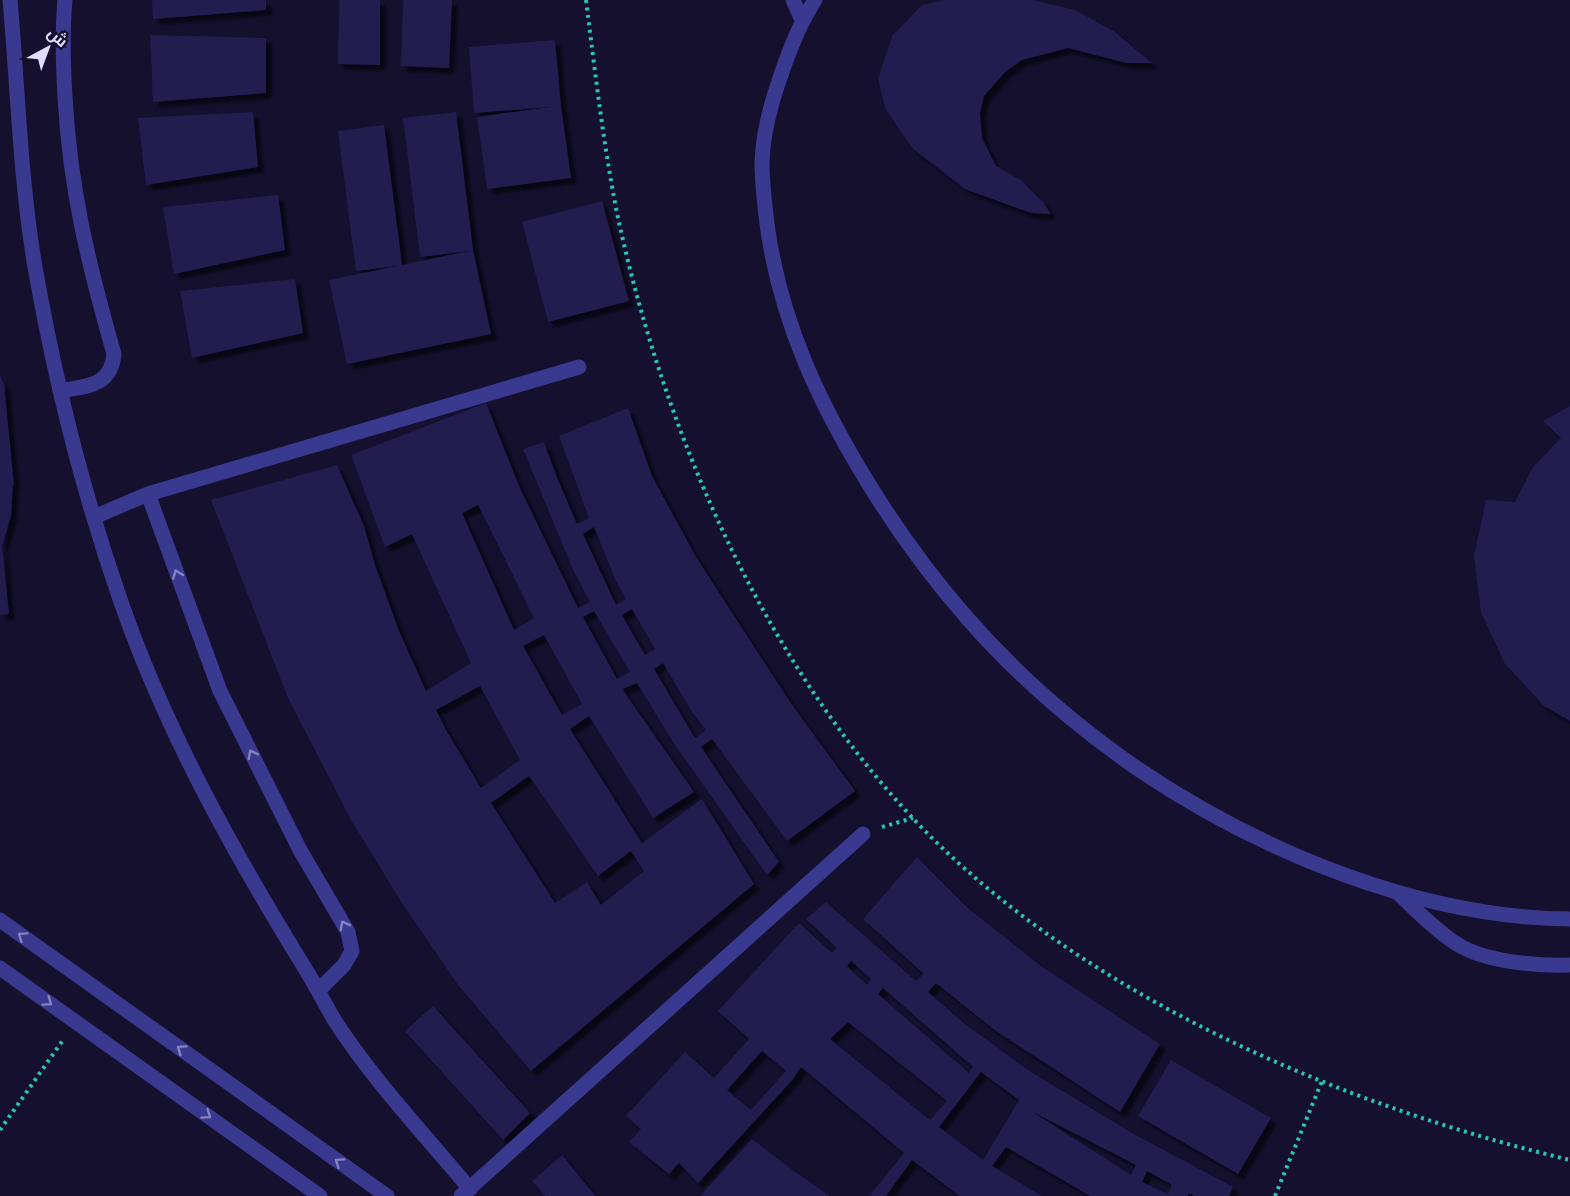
<svg xmlns="http://www.w3.org/2000/svg" width="1570" height="1196" viewBox="0 0 1570 1196" font-family="'Public Sans',Cairo,sans-serif">
	<defs>
		<filter id="shadow"><feDropShadow dx="5.5" dy="5.5" stdDeviation="1.5" flood-color="#0009"/></filter>
	</defs>
	<rect width="100%" height="100%" fill="#14102e"/>
	<!-- building -->
	<path fill="#241b50" fill-rule="evenodd" filter="url(#shadow)" d="M152,0H266V10L153,19Z
		M339,0H380V65L338,64Z
		M403,0H452L449,68L401,66Z
		M945,0H1033L1075,10L1115,32L1152,63H1127L1068,48L1022,60L1005,72L984,96L980,113L982,138L996,166L1021,180L1044,203L1051,214L1031,213L965,189L913,149L886,110L878,79L892,36L922,5Z
		M150,35L266,38V93L153,102Z
		M555,40L561,106L571,178L487,189L477,117L550,107L474,113L469,47Z
		M253,112L258,167L146,185L138,118Z
		M456,112L473,250L491,334L347,364L329,280L397,266L356,271L338,131L384,125L402,265L469,251L420,257L403,118Z
		M278,195L285,250L174,274L163,207Z
		M602,201L629,301L548,322L522,222Z
		M295,279L303,333L192,358L180,291Z
		M0,376L4,385L14,485L13,484L11,516L2,546L9,614L0,615Z
		M486,403L519,486L578,608L590,602L574,572L523,449L544,442L558,480L577,524L589,518L559,436L628,408L652,476L696,557L790,702L855,791L787,841L712,739L701,747L779,862L767,875L673,742L637,683L623,689L625,693L694,792L653,818L589,716L570,729L642,843L702,799L754,884L531,1071L458,985L400,900L351,820L288,698L211,500L337,465L364,526L375,565L399,631L426,691L471,663L412,534L385,547L351,455ZM478,505L534,618L514,630L462,513ZM594,527L616,581L626,599L616,605L583,534ZM632,609L655,649L645,655L622,615ZM594,611L630,672L617,679L583,617ZM544,635L582,704L562,715L523,646ZM663,663L692,712L706,730L695,738L654,669ZM480,686L520,760L481,788L446,730L436,710ZM529,776L598,876L631,851L644,871L601,905L587,882L555,903L491,803Z
		M1570,406V721L1544,706L1505,664L1481,612L1474,556L1486,500L1515,502L1533,467L1561,438L1543,421Z
		M917,857L969,909L1041,966L1160,1044L1120,1112L996,1031L936,983L928,992L965,1024L1031,1072L1132,1133L1233,1187L1229,1196H1194L1189,1193L1188,1196H1090L1006,1147L992,1166L1042,1196H960L912,1160L886,1196H869L904,1153L801,1067L793,1079L698,1183L679,1163L669,1174L629,1142L641,1129L626,1116L685,1052L714,1078L749,1039L718,1011L799,923L832,953L837,948L806,919L826,902L916,981L924,974L863,919ZM851,961L871,979L867,985L847,966ZM883,988L973,1067L969,1073L878,994ZM848,1022L947,1101L930,1120L830,1039ZM762,1051L786,1071L751,1110L727,1090ZM981,1072L1019,1100L983,1160L939,1127ZM1031,1111L1136,1165L1131,1175ZM1147,1171L1172,1185L1168,1194L1142,1182Z
		M433,1006L530,1113L503,1140L405,1031Z
		M1171,1060L1271,1118L1238,1174L1138,1116Z
		M752,1139L794,1171L830,1196H700Z
		M562,1155L588,1187L596,1196H545L532,1181Z"/>
	<g fill="none" stroke-linecap="round" stroke-linejoin="round">
		<!-- path -->
		<path stroke="#29c7b9" stroke-width="4" stroke-dasharray="3 4.5" stroke-linecap="butt" d="M586,0C595,71 603,142 617,213C664,435 767,671 928,834C1095,1001 1344,1106 1570,1160
			M882,827L913,818
			M0,1130L63,1040
			M1275,1196L1322,1081"/>
		<!-- minor -->
		<path stroke="#393990" stroke-width="15" d="M10,0C18,89 20,179 35,267C55,381 83,493 121,602C167,734 236,857 309,975C318,990 326,1006 335,1021C373,1080 425,1135 470,1189
			M793,0L802,20
			M815,0C800,23 790,48 781,75C771,103 763,132 762,162C762,186 765,208 768,231C782,325 820,405 870,486C899,533 931,577 968,619C1018,676 1076,726 1138,769C1261,852 1421,918 1570,919
			M60,391C86,386 111,387 114,354C89,266 70,190 65,97C63,64 62,32 65,0
			M148,494L220,691L300,850L348,932L352,951L344,965L318,991
			M94,517L148,494L579,367
			M1397,892C1416,910 1435,930 1457,944C1485,962 1537,966 1570,965
			M0,920L387,1196
			M0,968L320,1196
			M461,1196L863,834"/>
	</g>
	<!-- one-way arrows -->
	<defs><path id="oneway-chevron" d="M-2-3.5L2.5 0L-2 3.5" fill="none" stroke-width="1.6" stroke-linecap="round" stroke-linejoin="round" transform="scale(1.5)"/></defs>
	<g stroke="#8483c2">
		<use href="#oneway-chevron" transform="translate(177 574) rotate(-110)"/>
		<use href="#oneway-chevron" transform="translate(252 754) rotate(-117)"/>
		<use href="#oneway-chevron" transform="translate(344 925) rotate(-118)"/>
		<use href="#oneway-chevron" transform="translate(22 936) rotate(-145)"/>
		<use href="#oneway-chevron" transform="translate(48 1002) rotate(35)"/>
		<use href="#oneway-chevron" transform="translate(181 1049) rotate(-145)"/>
		<use href="#oneway-chevron" transform="translate(207 1115) rotate(35)"/>
		<use href="#oneway-chevron" transform="translate(339 1162) rotate(-145)"/>
	</g>
	<!-- north arrow -->
	<g transform="translate(48 48) rotate(41)" stroke="#14102e" stroke-width="4.5" paint-order="stroke">
	<path d="M0-4.5L10 22L0 15L-10 22Z" fill="#e0ddff"/>
	<text y="-9" font-size="16" font-weight="bold" text-anchor="middle" fill="#e0ddff">ش</text>
	</g>
</svg>
